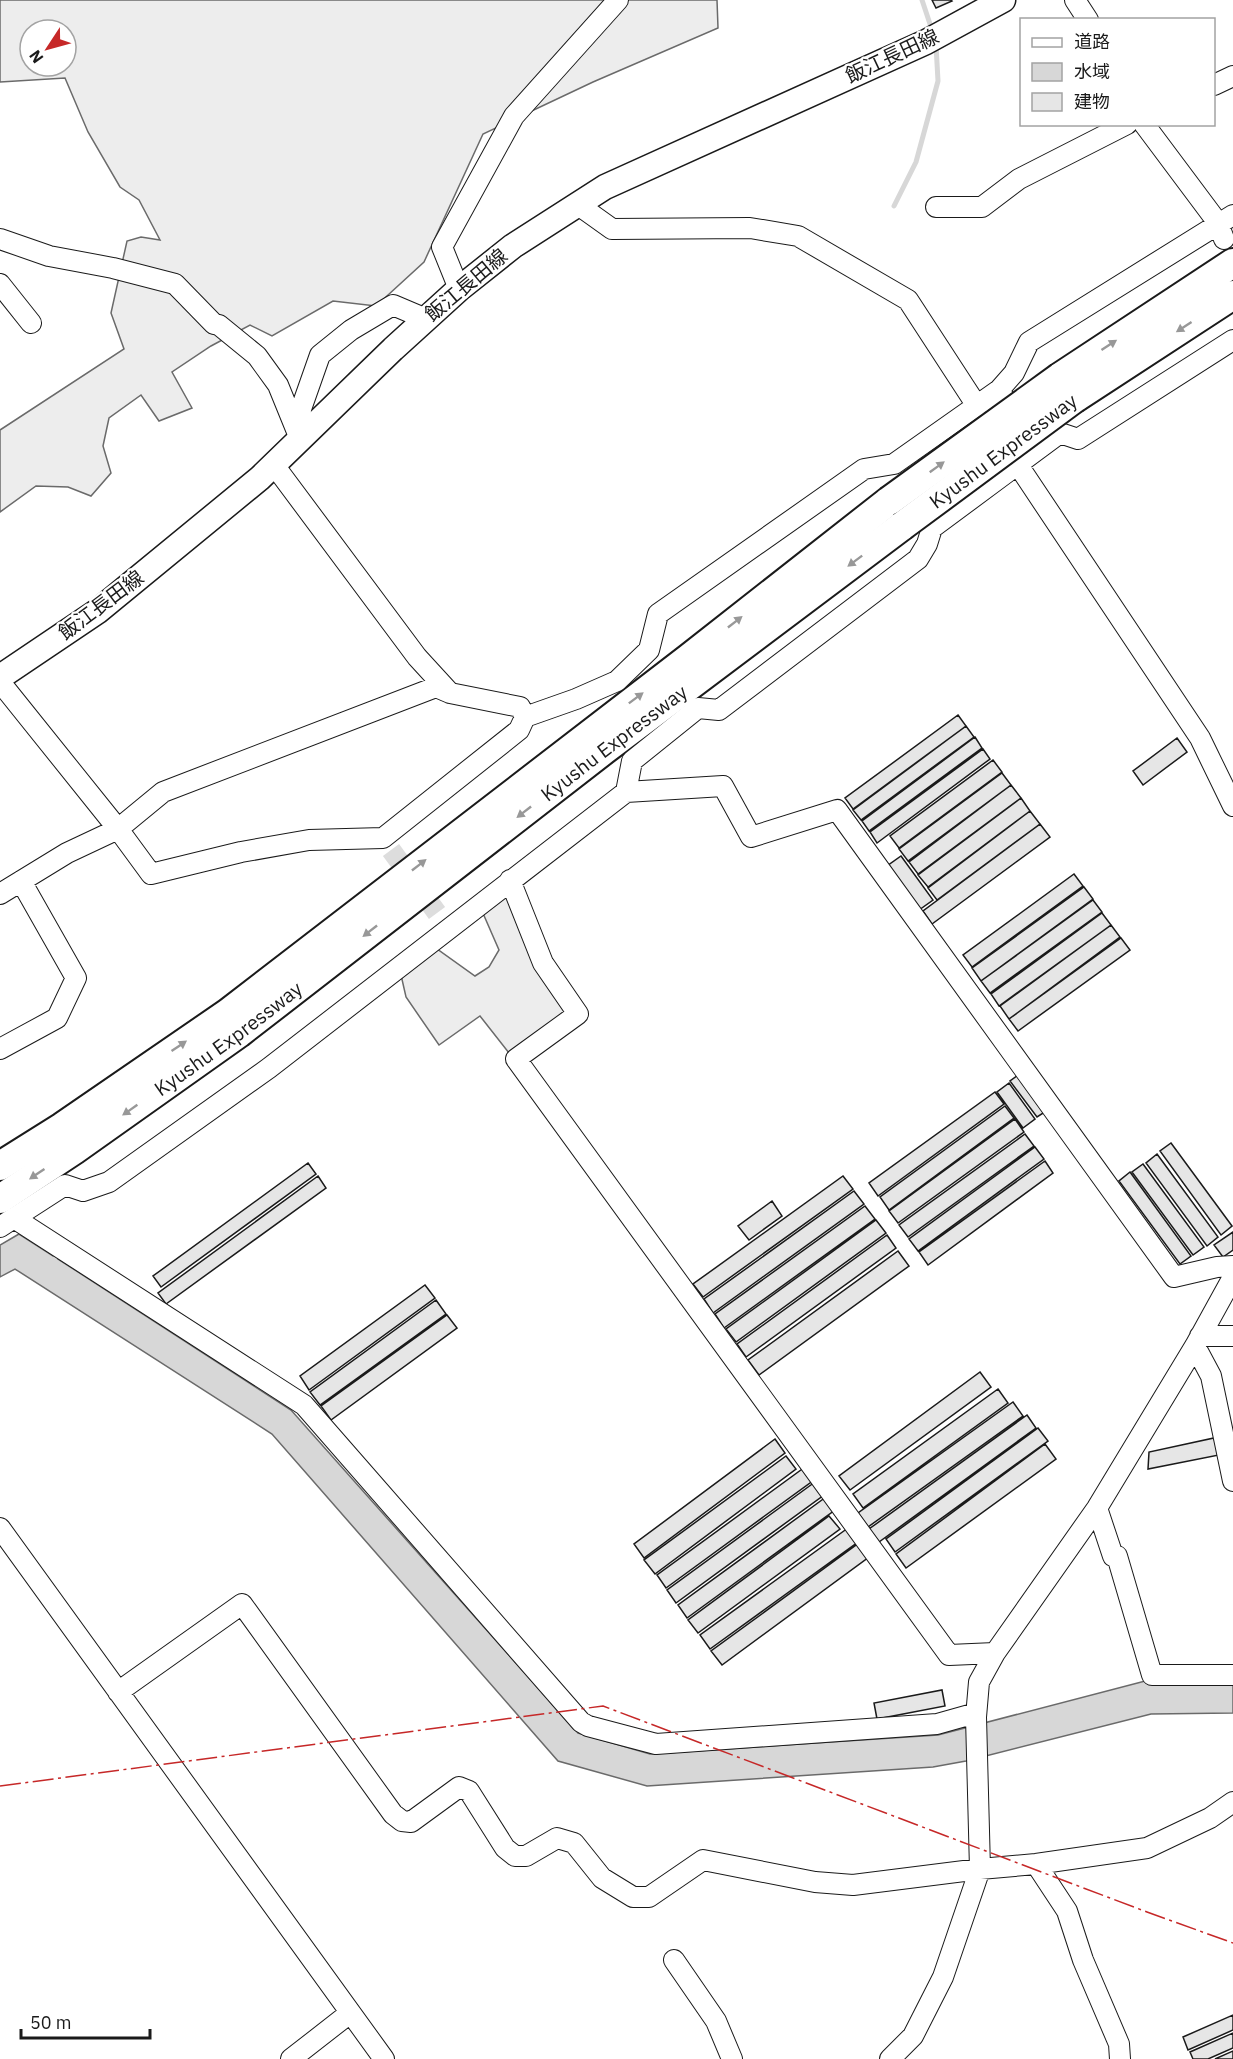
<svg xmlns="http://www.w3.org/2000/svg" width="1233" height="2059" viewBox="0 0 1233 2059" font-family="'IBM Plex Sans','Noto Sans JP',sans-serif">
	<rect width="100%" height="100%" fill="#fff"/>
	<!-- built -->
	<path fill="#ededed" stroke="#6a6a6a" stroke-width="1.5" fill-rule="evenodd" d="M0,0H717L718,28L593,82L483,134L424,262L376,306L333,301L272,336L250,325L211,346L172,372L192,408L159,421L141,395L109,418L103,446L111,473L91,496L68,487L36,486L0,512V430L124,349L111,313L127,241L141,237L160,240L139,200L120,187L88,132L65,78L0,82ZM30,30H66V66H30Z
		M506,892L570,1009L509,1053L480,1016L439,1045L406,997L401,975L437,949L475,976L489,967L499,950L482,911Z"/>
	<!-- water -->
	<path fill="#d7d7d7" stroke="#6a6a6a" stroke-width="1.5" d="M19,1234L53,1256L54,1254L58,1256V1259L291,1410L578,1733L650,1754L938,1735L1149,1680L1233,1679V1713L1151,1714L966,1761L933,1767L647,1786L558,1761L272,1434L15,1269L0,1277V1245Z"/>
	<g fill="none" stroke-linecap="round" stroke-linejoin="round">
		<!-- stream -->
		<path stroke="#d7d7d7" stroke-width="5" d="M922,0L933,33
			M894,206L916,162L938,81L936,45"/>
	</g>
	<!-- building -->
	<path fill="#e6e6e6" stroke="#1a1a1a" stroke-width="1.5" d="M932,0H951L952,1L936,8Z
		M958,715L966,726L853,809L845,798Z
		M966,726L974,737L861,820L853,810Z
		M975,737L982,748L869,831L862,821Z
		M1177,738L1187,752L1143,785L1133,771Z
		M983,749L990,759L877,843L870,832Z
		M993,760L1002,772L899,848L890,836Z
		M1002,773L1011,785L908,861L899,849Z
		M1011,785L1021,798L918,874L909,862Z
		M1021,798L1030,811L928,887L918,875Z
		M1030,811L1040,824L937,900L928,888Z
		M1040,824L1050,837L932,924L923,911Z
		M901,856L933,900L919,910L887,866Z
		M1074,874L1083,886L972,967L963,955Z
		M1084,887L1093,899L981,981L972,968Z
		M1093,900L1102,912L990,993L981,981Z
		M1102,913L1111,925L999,1006L991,994Z
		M1111,925L1120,937L1009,1019L1000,1006Z
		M1121,938L1130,950L1018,1031L1009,1019Z
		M1021,1073L1048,1110L1037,1117L1010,1081Z
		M1009,1083L1035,1119L1023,1128L997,1092Z
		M995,1092L1004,1104L878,1196L869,1183Z
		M1005,1106L1014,1118L889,1210L880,1197Z
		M1015,1119L1024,1132L898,1223L889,1211Z
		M1025,1134L1034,1146L908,1237L899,1225Z
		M1171,1143L1232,1226L1221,1235L1160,1151Z
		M1035,1147L1044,1159L918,1251L909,1239Z
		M1157,1154L1218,1237L1207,1246L1146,1163Z
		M1045,1161L1053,1173L928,1265L919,1252Z
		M308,1163L316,1174L161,1287L153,1276Z
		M1143,1164L1204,1247L1193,1255L1132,1172Z
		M1130,1172L1191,1256L1180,1264L1119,1181Z
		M318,1176L326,1188L166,1304L158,1293Z
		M843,1176L853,1189L703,1297L693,1284Z
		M854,1191L864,1204L713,1313L704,1299Z
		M772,1201L782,1216L749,1240L738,1226Z
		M865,1206L875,1219L724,1328L715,1314Z
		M876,1220L886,1233L736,1342L726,1329Z
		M1233,1232V1250L1223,1257L1214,1245Z
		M887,1235L896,1248L746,1357L737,1344Z
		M898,1251L909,1266L759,1375L748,1360Z
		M425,1285L435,1298L309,1390L300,1376Z
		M436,1300L446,1314L320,1405L310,1392Z
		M447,1315L457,1328L331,1420L321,1406Z
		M980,1372L991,1387L850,1490L839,1476Z
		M998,1389L1008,1403L863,1508L853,1494Z
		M1013,1402L1023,1416L868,1527L858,1513Z
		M1027,1415L1036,1428L879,1542L869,1529Z
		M1038,1428L1048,1441L895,1552L886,1539Z
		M1214,1438L1219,1455L1148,1469L1149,1452Z
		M775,1439L785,1453L644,1558L634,1544Z
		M1045,1444L1056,1459L906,1568L896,1554Z
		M786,1456L796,1469L655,1574L644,1560Z
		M805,1467L814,1480L666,1588L657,1575Z
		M815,1482L824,1495L676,1603L667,1590Z
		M826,1497L835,1510L687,1618L678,1605Z
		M829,1516L840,1529L698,1633L688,1620Z
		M848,1528L858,1542L710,1649L700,1635Z
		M859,1543L869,1557L722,1665L711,1651Z
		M942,1690L945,1706L877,1719L874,1703Z
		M1233,2015V2030L1188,2050L1183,2037Z
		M1233,2033V2048L1208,2059H1193L1190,2052Z
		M1233,2051V2059H1215Z"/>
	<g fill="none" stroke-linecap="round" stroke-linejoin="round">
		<!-- minor-tunnel -->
		<path stroke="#ddd" stroke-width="20" stroke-dasharray="20 10" stroke-linecap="butt" d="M391,850L437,913"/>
		<defs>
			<path id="minor" d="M1075,0L1088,20
				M1214,85L1233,76
				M1144,124L1218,223L1224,239
				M577,204L612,229L750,228L798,236L908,300L977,406
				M936,207H982L1019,179L1127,124
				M0,239L49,256L113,268L175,284L214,324L219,325L257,356L278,385L300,439
				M0,284L31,323
				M459,289L442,247L514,116L618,0
				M1006,401L999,390L1014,373L1029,342L1233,215
				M300,434L301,409L320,355L351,330L393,305L426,319
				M274,465L417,657L450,693
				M1018,465L1200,738L1233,806
				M0,682L118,829L151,874L241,852L309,840L383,838L519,730L525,717L576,699L617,681L649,650L658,614L864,469L894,464L999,390
				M626,792L632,761L698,708L719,710L918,559L927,544L932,528L1060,433L1078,439L1233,340
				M510,880L543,963L578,1014L516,1059L949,1655L995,1653
				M0,894L67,853L118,829L163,792L436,687L450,693L520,707L525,717
				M0,1049L57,1018L76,978L21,881
				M14,1218L304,1405L581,1722L588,1726L656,1744L937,1724L976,1713
				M0,1227L65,1185L83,1191L109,1182L269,1068L626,792L723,786L751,837L837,810L1174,1277L1217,1267L1233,1266
				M1200,1336H1233
				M1195,1346L1211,1376L1233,1481
				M1097,1508L1113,1556H1117L1152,1675H1233
				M0,1528L384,2059
				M118,1692L242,1604L393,1814L402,1821L411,1822L459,1787L469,1791L505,1848L515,1856H526L557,1838L574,1843L602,1878L633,1897H649L703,1860L815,1882L853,1885L980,1869L1036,1864L1147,1848L1210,1818L1233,1802
				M1036,1864L1067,1911L1083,1960L1119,2044L1120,2059
				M674,1960L716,2021L732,2059
				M291,2059L350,2013
				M890,2059L913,2036L943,1977L980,1869L976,1717L979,1682L995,1653L1097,1508L1195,1346L1233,1277"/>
			<path id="major" d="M0,677L98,611L260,478L393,349L459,289L513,246L605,187L926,42L1003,0"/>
			<g id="highway">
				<path d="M1060,377L1233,263"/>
				<path d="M1075,398L1233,295"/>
				<path d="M0,1166L62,1127L228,1013L689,658L889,501"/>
				<path id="s1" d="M0,1199L74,1150L239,1033L604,750L902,526"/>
			</g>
		</defs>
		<!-- minor casing -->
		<use href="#minor" stroke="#1a1a1a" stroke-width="22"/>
		<!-- major casing -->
		<use href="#major" stroke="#1a1a1a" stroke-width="27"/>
		<!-- highway casing -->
		<use href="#highway" stroke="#1a1a1a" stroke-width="32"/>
		<!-- minor -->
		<use href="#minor" stroke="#fff" stroke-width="20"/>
		<!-- major -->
		<use href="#major" stroke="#fff" stroke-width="24"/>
		<!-- highway -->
		<use href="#highway" stroke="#fff" stroke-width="28"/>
		<defs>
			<g id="highway-bridge">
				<path d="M889,501L1060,377"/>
				<path id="s2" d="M902,526L1075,398"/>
			</g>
		</defs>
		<!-- highway-bridge casing -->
		<use href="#highway-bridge" stroke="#1a1a1a" stroke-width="32" stroke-linecap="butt"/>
		<!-- highway-bridge -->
		<use href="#highway-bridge" stroke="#fff" stroke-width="28"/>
		<!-- power -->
		<path stroke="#c62828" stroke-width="1.5" stroke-dasharray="21 4.5 3 4.5" stroke-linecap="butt" d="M0,1786L603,1706L1147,1912L1233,1943"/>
	</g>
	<!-- one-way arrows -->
	<defs><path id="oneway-solid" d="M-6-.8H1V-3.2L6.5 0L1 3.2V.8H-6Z" transform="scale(1.5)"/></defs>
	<g fill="#989898">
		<use href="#oneway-solid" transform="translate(1184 327) rotate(147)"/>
		<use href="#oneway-solid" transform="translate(1109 345) rotate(-33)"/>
		<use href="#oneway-solid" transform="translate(937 467) rotate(-36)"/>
		<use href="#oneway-solid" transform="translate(855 561) rotate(143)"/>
		<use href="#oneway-solid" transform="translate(735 622) rotate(-38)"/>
		<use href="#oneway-solid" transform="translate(636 698) rotate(-37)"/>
		<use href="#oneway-solid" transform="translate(524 812) rotate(142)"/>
		<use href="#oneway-solid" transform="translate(419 865) rotate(-38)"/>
		<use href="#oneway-solid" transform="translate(370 931) rotate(142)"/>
		<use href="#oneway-solid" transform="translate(179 1046) rotate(-34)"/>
		<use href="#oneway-solid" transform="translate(130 1110) rotate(145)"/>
		<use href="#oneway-solid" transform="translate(37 1174) rotate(146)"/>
	</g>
	<g text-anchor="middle" stroke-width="4.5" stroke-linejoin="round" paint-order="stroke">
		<!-- street labels -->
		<g font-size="20" fill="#1a1a1a" stroke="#fff">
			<text transform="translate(892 56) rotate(-25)" y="7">飯江長田線</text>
			<text transform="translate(466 285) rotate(-40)" y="7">飯江長田線</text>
			<text dy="7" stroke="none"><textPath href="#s2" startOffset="126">Kyushu Expressway</textPath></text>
			<text transform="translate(101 605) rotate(-37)" y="7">飯江長田線</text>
			<text dy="7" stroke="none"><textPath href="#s1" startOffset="765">Kyushu Expressway</textPath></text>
			<text dy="7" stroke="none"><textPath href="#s1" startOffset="279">Kyushu Expressway</textPath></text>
		</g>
	</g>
	<!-- legend -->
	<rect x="1020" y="18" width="195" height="108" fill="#ffffff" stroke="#a3a3a3" stroke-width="1.5"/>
	<rect x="1032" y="38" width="30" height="9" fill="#ffffff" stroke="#a3a3a3" stroke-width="1.5"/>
	<text x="1074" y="48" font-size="18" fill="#1a1a1a">道路</text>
	<rect x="1032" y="63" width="30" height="18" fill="#d7d7d7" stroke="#a3a3a3" stroke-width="1.5"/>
	<text x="1074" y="78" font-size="18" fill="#1a1a1a">水域</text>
	<rect x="1032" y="93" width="30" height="18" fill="#e6e6e6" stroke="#a3a3a3" stroke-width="1.5"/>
	<text x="1074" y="108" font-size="18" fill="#1a1a1a">建物</text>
	<!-- north arrow -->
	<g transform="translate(48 48) rotate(234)"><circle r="28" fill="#ffffff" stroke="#a3a3a3" stroke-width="1.5"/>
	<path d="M0-4.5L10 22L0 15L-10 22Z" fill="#c62828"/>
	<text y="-9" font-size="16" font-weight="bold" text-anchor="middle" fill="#1a1a1a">N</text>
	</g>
	<!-- scale -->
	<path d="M21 2029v9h129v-9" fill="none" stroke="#1a1a1a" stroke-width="3"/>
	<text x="30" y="2029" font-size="18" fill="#1a1a1a" stroke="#ffffff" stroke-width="4.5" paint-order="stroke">50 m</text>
</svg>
